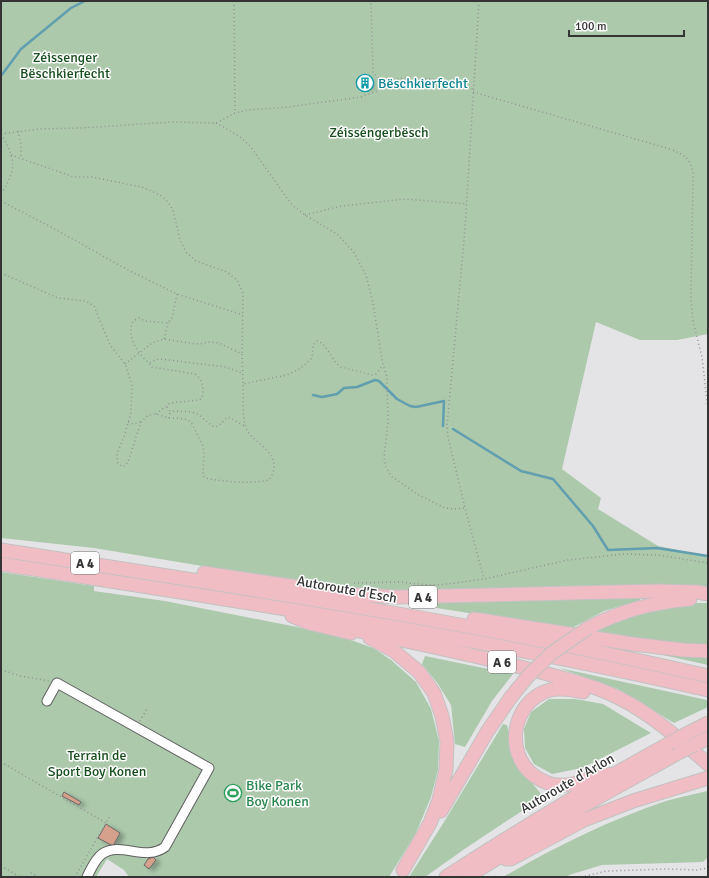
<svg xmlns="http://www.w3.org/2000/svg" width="709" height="878" viewBox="0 0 709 878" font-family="Signika,sans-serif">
	<defs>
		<filter id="shadow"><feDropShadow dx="4.5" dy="2.5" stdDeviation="2" flood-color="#0004"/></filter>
	</defs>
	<rect width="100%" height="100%" fill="#e4e4e6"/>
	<!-- green -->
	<path fill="#acc9ac" d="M1,1H708V334L677,340H640L596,322L562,469L601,498L598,509L658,546L708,556V589L639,587L640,600L604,611L570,629L392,601L348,586L338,585L328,587L94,548L1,538Z
		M1,572L94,586V591L165,601L297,627L354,641L375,649L391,660L416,682L431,709L439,741L438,770L431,797L416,833L389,877H129L124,870L107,859L96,877H1Z
		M695,603H708V647L683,645L594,633L616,621L663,606Z
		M636,649L708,657V665Z
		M425,656L513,674L492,701L465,747L455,744L451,705L438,684L422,664Z
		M559,668L707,700L708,707L674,723L618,689Z
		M549,699H575L603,704L651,733L582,768L552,774L534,764L525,748L524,729L531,712Z
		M503,724L507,725L515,756L528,778L541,794L540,799L466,848L425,877H409L444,822Z
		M708,791V857L703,862L602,865L569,875L568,877H503C555,847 609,820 666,801C680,797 694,794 708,791Z"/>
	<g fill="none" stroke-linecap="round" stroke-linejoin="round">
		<!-- stream -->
		<path stroke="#619eaf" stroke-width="2.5" d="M1,76L21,49L71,8L85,1
			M313,395L322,397L337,394L344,388L357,387L375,380L379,381L397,399L410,406L416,407L444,401L443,426
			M453,429L521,471L553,479L593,526L608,550L657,548L708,556"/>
	</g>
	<!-- building -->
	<path fill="#d5a18d" stroke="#696766" filter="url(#shadow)" d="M361 83a4 4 0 1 1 8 0a4 4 0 1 1-8 0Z
		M64,792L81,802L79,805L62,796Z
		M106,824L120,833L113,846L98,838Z
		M153,857L156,860L149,869L144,865L148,859Z"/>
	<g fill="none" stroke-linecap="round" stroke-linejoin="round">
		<defs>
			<path id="minor" d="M47,701L57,683L209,768L165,847C145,862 121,841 102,854C95,859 91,869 87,877"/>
			<path id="highway" d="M1,550C238,587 475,622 708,676
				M1,564C237,601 475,636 708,690
				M204,573L345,594L397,597L657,591L697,592L708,594
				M292,616L309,623L351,633
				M474,619L633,644L683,650L708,651
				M345,628C410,642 476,655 540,672C567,679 596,686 621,699C653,715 681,741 708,764
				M588,628C623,610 651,603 690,599
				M370,638L394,651L419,672L434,693L442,716L447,741L446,770L439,800L430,823L403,870
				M583,692C573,690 561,687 550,690C510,701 502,760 541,780C547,783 552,785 558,785C573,786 578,782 590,778C598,776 606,775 614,774
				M686,734L708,723
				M694,745L708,738
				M441,811L487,732L511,697
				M506,859H511L584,820L633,801L708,778
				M446,877C518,830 592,786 668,744
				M467,877L563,817L680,752"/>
		</defs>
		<!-- minor casing -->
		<use href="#minor" stroke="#5f5f60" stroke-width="11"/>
		<!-- highway casing -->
		<use href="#highway" stroke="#c2c2c2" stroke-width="15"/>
		<!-- path -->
		<path stroke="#939394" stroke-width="1.5" stroke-dasharray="1 3" stroke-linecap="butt" d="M234,1L235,113
			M479,1L465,229L447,426L448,437L465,508L484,579
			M381,80L406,78L436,79L474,89
			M473,92L670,149C684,155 690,157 693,173L691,299L693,321L702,357L708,410
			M216,123L239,136L250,146L292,205L305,215L337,234L353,251L366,275L373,303L383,365L387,377L388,422L384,458L386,467L391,476L417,494L445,508L454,509L465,508
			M18,131L21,144V158
			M1,134L39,129L82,128L172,122L216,123L235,113L248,110L288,107L361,97L377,91L381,80L373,73L371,1
			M1,134C16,159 17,169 1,194
			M11,155L74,177H92L142,187L160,195L168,202L173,210L180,240L186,252L196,261L227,272L237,280L243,293L242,354
			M1,201L53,228L128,270L177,294L243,315
			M305,215L342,206L405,199L467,204
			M1,273L58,298L86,301L94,306L110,345L125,364L132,385L131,412L125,434L117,454V462L121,466H125L128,462L141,422L148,415L156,414L169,418H179L188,420L192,424L203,446L204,453L203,475L205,478C226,482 248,484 269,480C288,452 249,444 245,425C242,412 244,397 243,384L287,375L301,368L312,358L313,345L317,341C328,344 331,361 341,367L372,375L376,374L383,365
			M164,339L168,323
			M150,363L155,360L160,359L226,367L242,373
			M125,364L152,343L164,339L189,343L199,344L210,342L219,343L242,354L243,384
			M167,407L170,411C179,412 192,410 199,415C205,419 208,424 215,427C221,426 223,420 228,417L245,426
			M156,414L170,403L199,400L202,398C204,388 203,380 195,374L152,367C141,355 125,340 133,321L139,318L145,321L168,323L172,318L177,294
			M169,418L170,411
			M128,422L133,424L141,422
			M354,583L401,582L417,584L437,585L456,583L484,579L568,560L624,554L658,555L708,563
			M1,670L21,676L49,681
			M140,721L148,707
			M1,762L106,823
			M1,866L20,877
			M29,877L31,873L39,877
			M75,877L110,816
			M581,877L607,871L667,869L698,870L708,868"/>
		<!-- minor -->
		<use href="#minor" stroke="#fff" stroke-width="9"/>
		<!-- highway -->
		<use href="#highway" stroke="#f0bdc5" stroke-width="13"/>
		<defs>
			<path id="highway-bridge" d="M511,697L529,675L552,653L588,628
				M668,744L686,734
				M680,752L694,745"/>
		</defs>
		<!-- highway-bridge casing -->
		<use href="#highway-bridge" stroke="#c2c2c2" stroke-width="15" stroke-linecap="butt"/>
		<!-- highway-bridge -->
		<use href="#highway-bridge" stroke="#f0bdc5" stroke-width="13"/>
	</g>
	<!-- icons -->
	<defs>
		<symbol id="building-ring" viewBox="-11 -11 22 22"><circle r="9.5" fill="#fff" stroke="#0f9aa8" stroke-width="1.5"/><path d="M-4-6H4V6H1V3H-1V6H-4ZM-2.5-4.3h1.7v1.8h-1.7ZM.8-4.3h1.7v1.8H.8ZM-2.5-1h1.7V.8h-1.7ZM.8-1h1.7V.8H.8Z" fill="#0f9aa8"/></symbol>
		<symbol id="stadium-ring" viewBox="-11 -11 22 22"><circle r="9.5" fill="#fff" stroke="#2e9e5b" stroke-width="1.5"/><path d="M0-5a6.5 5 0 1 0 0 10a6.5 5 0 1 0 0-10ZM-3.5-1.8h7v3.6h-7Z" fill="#2e9e5b"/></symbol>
	</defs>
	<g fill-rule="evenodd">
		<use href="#building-ring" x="355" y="73" width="20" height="20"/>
		<use href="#stadium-ring" x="223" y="783" width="20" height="20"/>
	</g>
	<g text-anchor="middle" stroke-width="3" stroke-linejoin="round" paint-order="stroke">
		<!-- shield labels -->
		<g fill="#fff" stroke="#717172" stroke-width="1">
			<rect x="71" y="552" width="28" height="22" rx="3"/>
			<rect x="409" y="586" width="28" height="22" rx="3"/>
			<rect x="488" y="651" width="28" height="22" rx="3"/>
		</g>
		<g font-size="13" font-weight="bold" fill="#343435">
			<text x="85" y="568">A 4</text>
			<text x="423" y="602">A 4</text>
			<text x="502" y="667">A 6</text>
		</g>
		<!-- park labels -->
		<g font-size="14" fill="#154d1c" stroke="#fff">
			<text x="65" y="62">Zéissenger<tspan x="65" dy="16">Bëschkierfecht</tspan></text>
			<text x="379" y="137">Zéisséngerbësch</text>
			<text x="97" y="760">Terrain de<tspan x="97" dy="16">Sport Boy Konen</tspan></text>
		</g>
		<!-- culture labels -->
		<g font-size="14" fill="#0d838f" stroke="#fff" text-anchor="start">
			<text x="378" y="88">Bëschkierfecht</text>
		</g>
		<!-- street labels -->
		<g font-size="14" fill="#343435" stroke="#fff">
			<text transform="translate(347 589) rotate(10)" y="5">Autoroute d'Esch</text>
			<text transform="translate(567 783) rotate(-30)" y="5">Autoroute d'Arlon</text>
		</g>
		<!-- leisure labels -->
		<g font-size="14" fill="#27864d" stroke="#fff" text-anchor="start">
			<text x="246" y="790">Bike Park<tspan x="246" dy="16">Boy Konen</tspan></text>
		</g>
	</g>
	<!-- border -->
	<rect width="709" height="878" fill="none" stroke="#343435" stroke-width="4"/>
	<!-- scale -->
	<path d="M569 30v6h115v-6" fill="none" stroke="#343435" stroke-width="2"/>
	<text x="575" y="30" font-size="12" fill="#343435" stroke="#ffffff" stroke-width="3" paint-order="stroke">100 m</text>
</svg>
